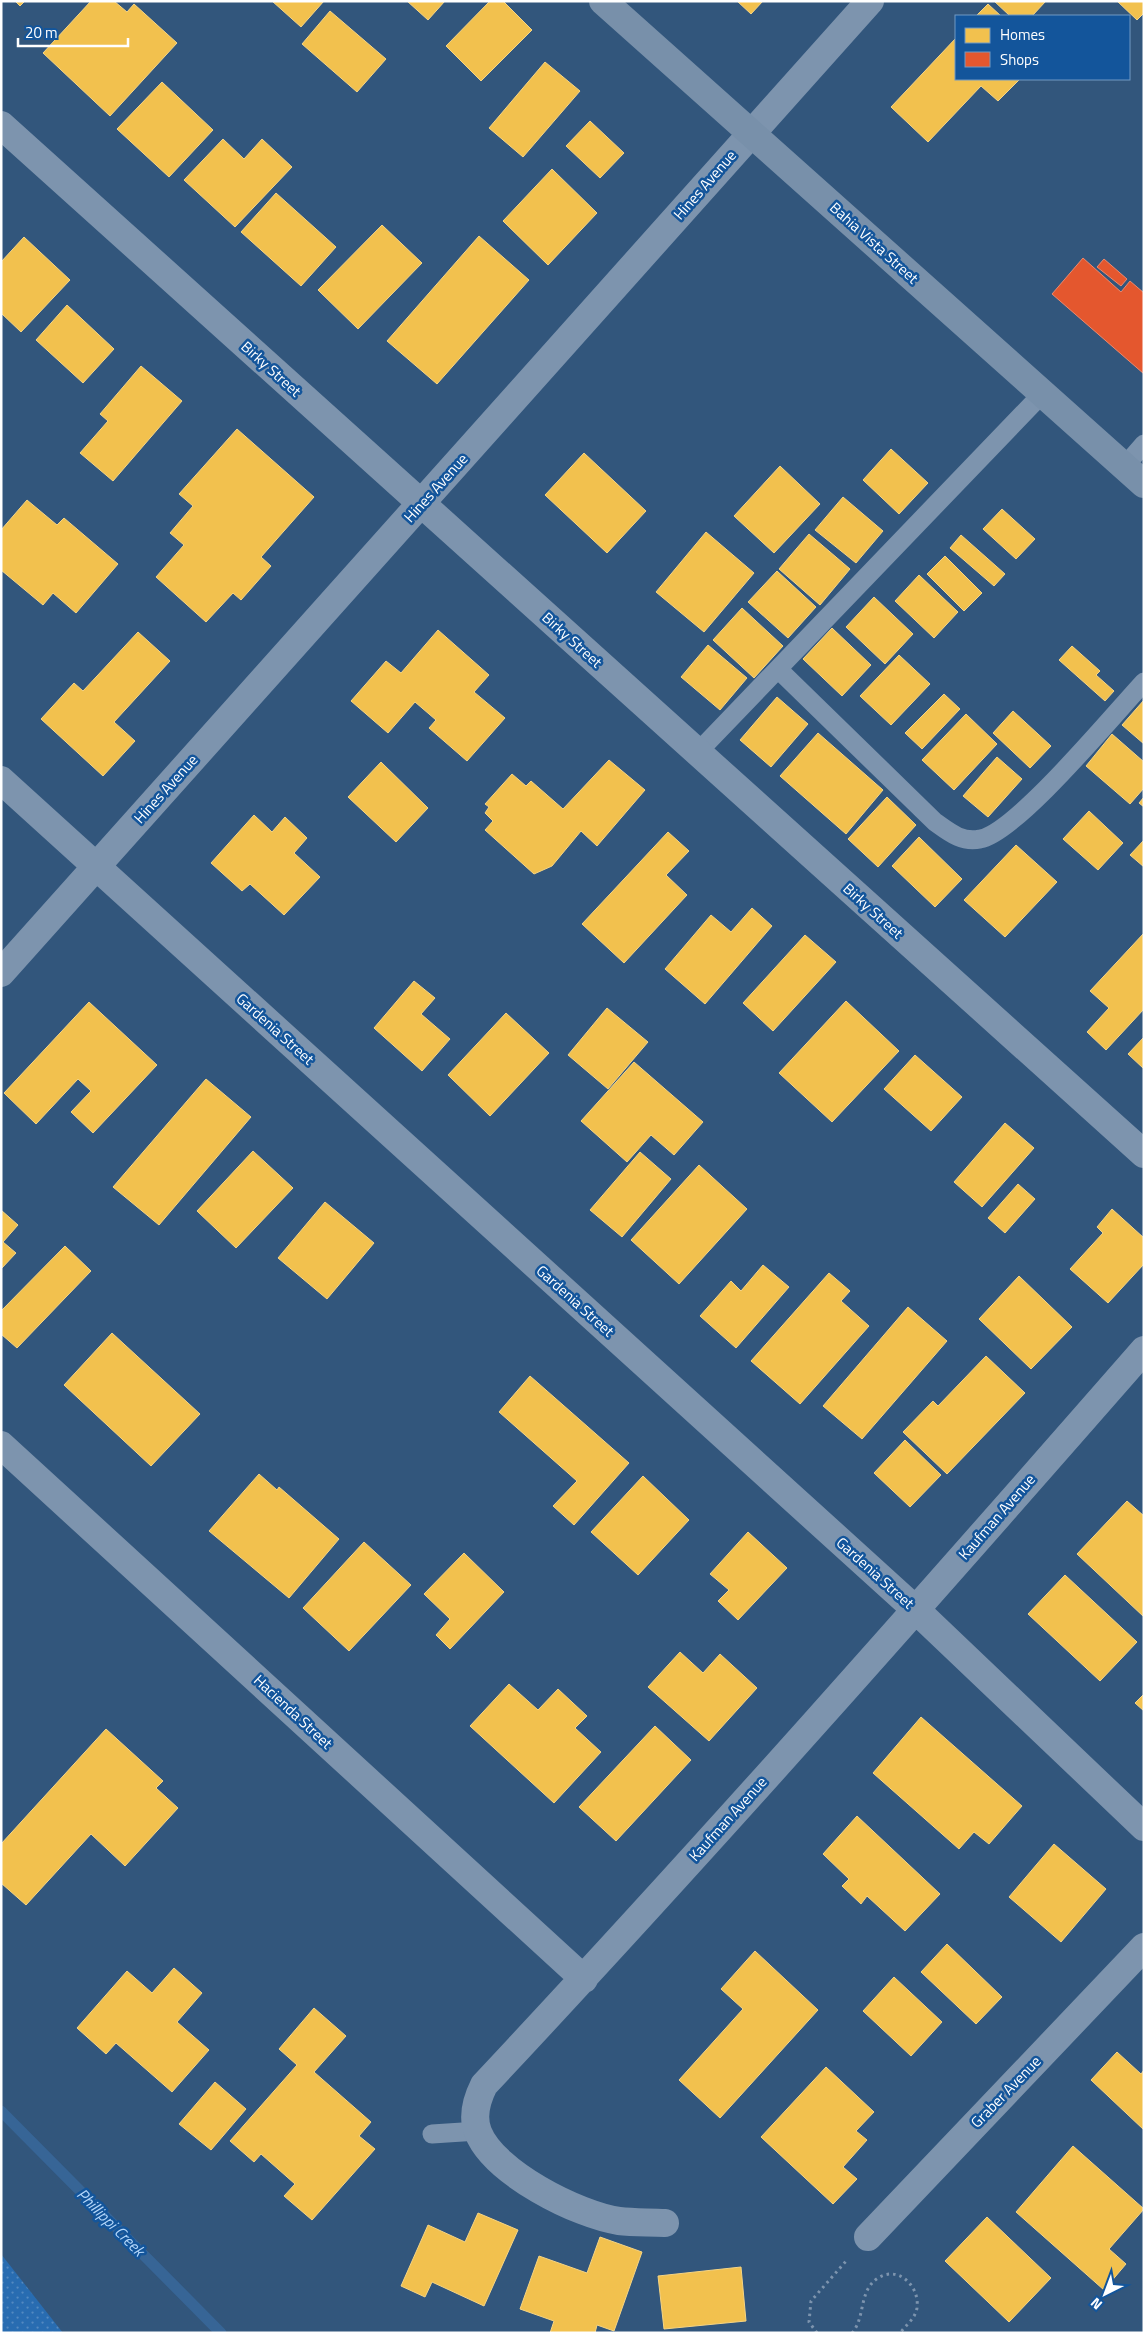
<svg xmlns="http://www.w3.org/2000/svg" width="1145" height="2334" viewBox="0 0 1145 2334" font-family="'Titillium Web',sans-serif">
	<defs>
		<pattern id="grass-dots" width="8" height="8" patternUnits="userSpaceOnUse" patternTransform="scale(1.25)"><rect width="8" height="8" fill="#286cb1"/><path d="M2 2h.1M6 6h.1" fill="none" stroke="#5389c1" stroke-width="1.8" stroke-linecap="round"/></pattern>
	</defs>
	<rect width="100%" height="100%" fill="#32567c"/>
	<!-- grass -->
	<path fill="url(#grass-dots)" d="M1,2254L63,2333H1Z"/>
	<!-- homes -->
	<path fill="#f2c14e" stroke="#f6d483" d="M15,1H25L20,6Z
		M91,1H114L127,12L134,4L177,43L110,116L43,53Z
		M272,1H324L301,27Z
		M407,1H445L428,20Z
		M490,1H503L532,30L481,81L446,46Z
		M737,1H763L751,14Z
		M994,1H1046L1032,16H1010Z
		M1117,1H1144V13L1137,20Z
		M988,4L1001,16H976Z
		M330,11L386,59L357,92L302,44Z
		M956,38V79H1020L998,101L981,86L928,142L891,107Z
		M545,62L580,91L523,157L489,128Z
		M162,82L213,130L169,177L117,129Z
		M590,121L624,153L600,178L566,146Z
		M223,139L244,159L262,139L292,167L235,227L184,180Z
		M552,169L597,213L548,265L503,221Z
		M276,193L336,247L301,286L241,232Z
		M382,225L422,263L358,329L318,290Z
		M479,236L529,280L437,384L387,341Z
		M24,237L70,280L21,332L1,313V262Z
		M67,305L114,349L83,383L36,340Z
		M141,366L182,401L113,481L80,453L108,421L100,414Z
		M237,429L314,497L261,557L271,566L241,600L233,593L206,622L156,577L184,545L170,533L193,506L179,494Z
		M891,449L928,483L899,514L863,480Z
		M584,453L646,511L607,553L545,495Z
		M780,466L820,504L774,553L734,516Z
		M843,497L883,531L856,563L815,530Z
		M27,500L57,525L64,518L118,564L76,613L53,593L43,605L1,570V530Z
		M1002,509L1035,539L1016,559L983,529Z
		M706,532L754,573L704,632L656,592Z
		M809,534L850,569L820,605L779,569Z
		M961,535L1005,574L994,586L950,548Z
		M945,556L982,593L964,611L927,574Z
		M777,571L816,607L788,638L748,602Z
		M919,575L958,612L934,638L895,601Z
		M874,597L913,634L885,664L846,627Z
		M742,608L783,646L754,678L713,640Z
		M832,628L871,665L842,696L803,659Z
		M438,630L489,675L474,692L505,718L467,761L429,728L436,720L415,702L388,733L351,701L386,661L401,673Z
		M138,632L170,661L114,722L135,741L103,776L41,719L74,683L83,691Z
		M708,645L747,678L720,710L681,677Z
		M1072,646L1100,671L1096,675L1114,691L1105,701L1059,660Z
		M899,655L930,684L891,725L860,696Z
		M944,694L960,709L922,749L905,733Z
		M777,697L808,724L771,767L740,740Z
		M1144,700V744L1122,725Z
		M1013,711L1051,746L1030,768L993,733Z
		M966,714L997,744L954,790L922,760Z
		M818,733L883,790L846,834L780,776Z
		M1112,734L1144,762V788L1130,804L1086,766Z
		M997,757L1022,779L988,817L963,796Z
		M609,760L645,790L597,846L581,831L552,866L534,874L485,830L493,821L485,813L489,807L485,804L512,774L526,786L531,781L563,809Z
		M381,762L428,808L396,842L348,797Z
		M887,797L916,825L878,867L848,839Z
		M1144,797V807L1139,803Z
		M1089,811L1123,843L1098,870L1063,839Z
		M254,815L272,832L285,817L307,838L294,853L320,877L284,915L250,884L242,891L211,863Z
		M668,832L689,851L666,875L687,895L624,963L582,924Z
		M919,837L962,879L935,907L892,866Z
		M1144,840V867L1130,855Z
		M1016,845L1057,882L1005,937L964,900Z
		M752,908L772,926L705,1004L665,969L711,915L731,932Z
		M1144,933V1009L1106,1050L1087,1032L1109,1008L1090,991Z
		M805,935L836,962L773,1031L743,1003Z
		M414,981L435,998L421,1014L450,1039L422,1071L374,1028Z
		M846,1001L899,1051L832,1122L779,1073Z
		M89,1002L157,1065L93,1133L71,1112L91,1091L78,1079L36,1124L4,1093Z
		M607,1008L648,1042L608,1089L568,1055Z
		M506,1013L549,1053L490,1116L448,1075Z
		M1144,1037V1069L1128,1054Z
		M915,1055L962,1097L931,1131L884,1089Z
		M634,1062L703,1122L674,1155L651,1135L627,1162L581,1121Z
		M206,1079L251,1117L159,1225L113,1187Z
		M1005,1123L1034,1148L982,1207L954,1182Z
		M253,1151L293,1188L236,1248L197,1211Z
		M640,1152L671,1179L622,1237L590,1210Z
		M699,1165L747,1209L679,1284L631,1240Z
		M1018,1184L1035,1199L1005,1233L988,1218Z
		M325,1202L374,1243L327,1299L278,1258Z
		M1112,1209L1144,1238V1264L1108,1303L1070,1269L1103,1233L1097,1227Z
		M1,1210L18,1225L3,1242L16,1253L1,1269Z
		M65,1246L91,1271L17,1348L1,1334V1311Z
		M763,1265L789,1287L736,1348L700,1316L731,1281L741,1291Z
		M829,1273L850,1291L841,1301L869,1326L800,1404L751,1361Z
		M1019,1276L1072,1327L1031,1369L979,1319Z
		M908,1307L947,1341L862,1439L823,1406Z
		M112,1333L200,1414L151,1466L64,1385Z
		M986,1356L1025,1393L947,1474L903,1432L933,1401L938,1406Z
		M530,1376L629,1463L574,1525L553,1506L577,1481L499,1412Z
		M905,1440L941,1475L910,1507L874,1473Z
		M259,1474L277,1490L279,1487L339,1539L289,1598L209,1531Z
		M643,1476L689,1520L638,1575L591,1532Z
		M1127,1501L1144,1516V1617L1077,1554Z
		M748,1532L787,1568L738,1620L718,1601L729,1590L710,1574Z
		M364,1542L411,1585L349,1651L303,1608Z
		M464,1553L504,1592L450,1649L436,1635L450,1619L424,1594Z
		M1065,1575L1137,1642L1100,1681L1028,1614Z
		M680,1652L703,1673L720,1654L757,1688L709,1741L648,1687Z
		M509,1684L538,1710L558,1689L587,1716L575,1728L601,1752L554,1803L470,1726Z
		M1144,1694V1711L1135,1703Z
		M921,1717L1022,1806L989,1844L974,1832L959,1849L873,1773Z
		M655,1726L691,1760L616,1841L579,1807Z
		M106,1729L163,1781L156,1788L178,1808L125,1866L91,1834L26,1905L1,1883V1844Z
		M857,1816L940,1894L905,1931L867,1896L861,1904L842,1886L849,1879L823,1854Z
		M1054,1844L1106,1889L1061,1942L1009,1897Z
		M947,1944L1002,1997L976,2024L921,1972Z
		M755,1951L818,2010L720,2118L679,2080L743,2009L721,1989Z
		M174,1968L202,1993L177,2022L209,2050L172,2092L116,2043L106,2054L77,2028L127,1971L152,1993Z
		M894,1977L942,2022L911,2056L863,2011Z
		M314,2008L346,2036L314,2072L371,2122L359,2136L375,2149L312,2220L284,2196L295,2184L261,2154L254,2162L230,2141L297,2065L279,2049Z
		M1117,2052L1141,2074L1144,2070V2130L1091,2080Z
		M826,2067L874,2112L856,2131L867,2140L843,2167L857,2179L833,2204L761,2137Z
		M215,2082L246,2109L211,2150L179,2124Z
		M1073,2146L1144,2209L1109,2249L1126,2264L1104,2290L1016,2212Z
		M478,2213L518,2230L484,2306L432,2282L425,2297L401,2286L428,2225L465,2242Z
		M987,2217L1051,2278L1009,2322L945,2261Z
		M600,2237L642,2252L614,2331L597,2325L595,2333H550L554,2321L520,2309L539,2256L587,2273Z
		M741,2267L746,2321L664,2329L658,2276Z"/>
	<!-- shops -->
	<path fill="#e4572e" stroke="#ec896d" d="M1083,258L1121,292L1130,281L1144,293V374L1052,294Z
		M1104,259L1127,279L1121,286L1097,267Z"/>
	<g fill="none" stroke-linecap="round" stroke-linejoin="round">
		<!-- stream -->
		<path stroke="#376596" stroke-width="11" d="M1,2111L221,2333"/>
		<!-- path -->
		<path stroke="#7d94ae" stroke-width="3" stroke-dasharray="2.5 4" stroke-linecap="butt" d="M817,2333L809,2322L811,2301L847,2260
			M852,2333C866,2317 858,2291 878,2278C898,2265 920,2286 917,2308C915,2319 906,2325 900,2333"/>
		<!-- lane -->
		<path stroke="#7d94ae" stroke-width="19" d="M1124,467L1144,444
			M778,669L935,822C949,832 962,843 980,839C1016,833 1114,714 1144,682
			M697,753L1043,393
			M432,2134L478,2131"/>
		<!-- street -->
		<path stroke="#7d94ae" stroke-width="28" d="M1,125L1144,1154
			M1,780L916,1610L1144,1827
			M1,973L870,1
			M1,1445L584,1979
			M665,2223C650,2222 634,2223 619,2221C578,2215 494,2173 478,2132C472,2117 477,2099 484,2085C709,1845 927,1598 1144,1350
			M868,2237L1144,1947"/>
		<!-- secondary -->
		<path stroke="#7890aa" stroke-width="28" d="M603,1L1144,484"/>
	</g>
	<g text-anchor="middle" stroke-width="5" stroke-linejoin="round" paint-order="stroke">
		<!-- street labels -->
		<g font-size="15" fill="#fff" stroke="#13559b">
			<text transform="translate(705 185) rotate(-49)" y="5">Hines Avenue</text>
			<text transform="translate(874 243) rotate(42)" y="5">Bahia Vista Street</text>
			<text transform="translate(271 369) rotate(42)" y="5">Birky Street</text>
			<text transform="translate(436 488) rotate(-48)" y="5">Hines Avenue</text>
			<text transform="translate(572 640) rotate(42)" y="5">Birky Street</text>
			<text transform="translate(166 789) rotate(-48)" y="5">Hines Avenue</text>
			<text transform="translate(873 911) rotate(42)" y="5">Birky Street</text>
			<text transform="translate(275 1029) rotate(42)" y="5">Gardenia Street</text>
			<text transform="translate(575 1301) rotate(42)" y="5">Gardenia Street</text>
			<text transform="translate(997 1517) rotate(-49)" y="5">Kaufman Avenue</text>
			<text transform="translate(875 1573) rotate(42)" y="5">Gardenia Street</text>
			<text transform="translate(293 1712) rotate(43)" y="5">Hacienda Street</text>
			<text transform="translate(728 1819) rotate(-48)" y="5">Kaufman Avenue</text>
			<text transform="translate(1006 2092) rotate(-46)" y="5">Graber Avenue</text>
		</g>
		<!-- water labels -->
		<g font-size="16" font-style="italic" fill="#b4d7fa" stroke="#13559b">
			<text transform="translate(111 2222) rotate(45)" y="6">Phillippi Creek</text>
		</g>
	</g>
	<!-- border -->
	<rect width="1145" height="2334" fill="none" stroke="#ffffff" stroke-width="5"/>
	<!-- legend -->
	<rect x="955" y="15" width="175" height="65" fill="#13559b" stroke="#7199c3"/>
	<rect x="965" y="28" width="25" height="15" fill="#f2c14e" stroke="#7199c3"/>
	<text x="1000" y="40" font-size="15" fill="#ffffff">Homes</text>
	<rect x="965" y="52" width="25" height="15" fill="#e4572e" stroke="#7199c3"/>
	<text x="1000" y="65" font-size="15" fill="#ffffff">Shops</text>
	<!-- north arrow -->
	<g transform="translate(1105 2294) rotate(222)" stroke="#13559b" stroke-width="4" paint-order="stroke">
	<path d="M0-4L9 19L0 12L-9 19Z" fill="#ffffff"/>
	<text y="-8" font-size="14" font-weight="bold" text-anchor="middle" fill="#ffffff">N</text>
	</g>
	<!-- scale -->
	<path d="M18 38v8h110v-8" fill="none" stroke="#ffffff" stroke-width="2.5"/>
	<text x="25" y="38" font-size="15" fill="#ffffff" stroke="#13559b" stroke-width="4" paint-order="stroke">20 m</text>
</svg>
